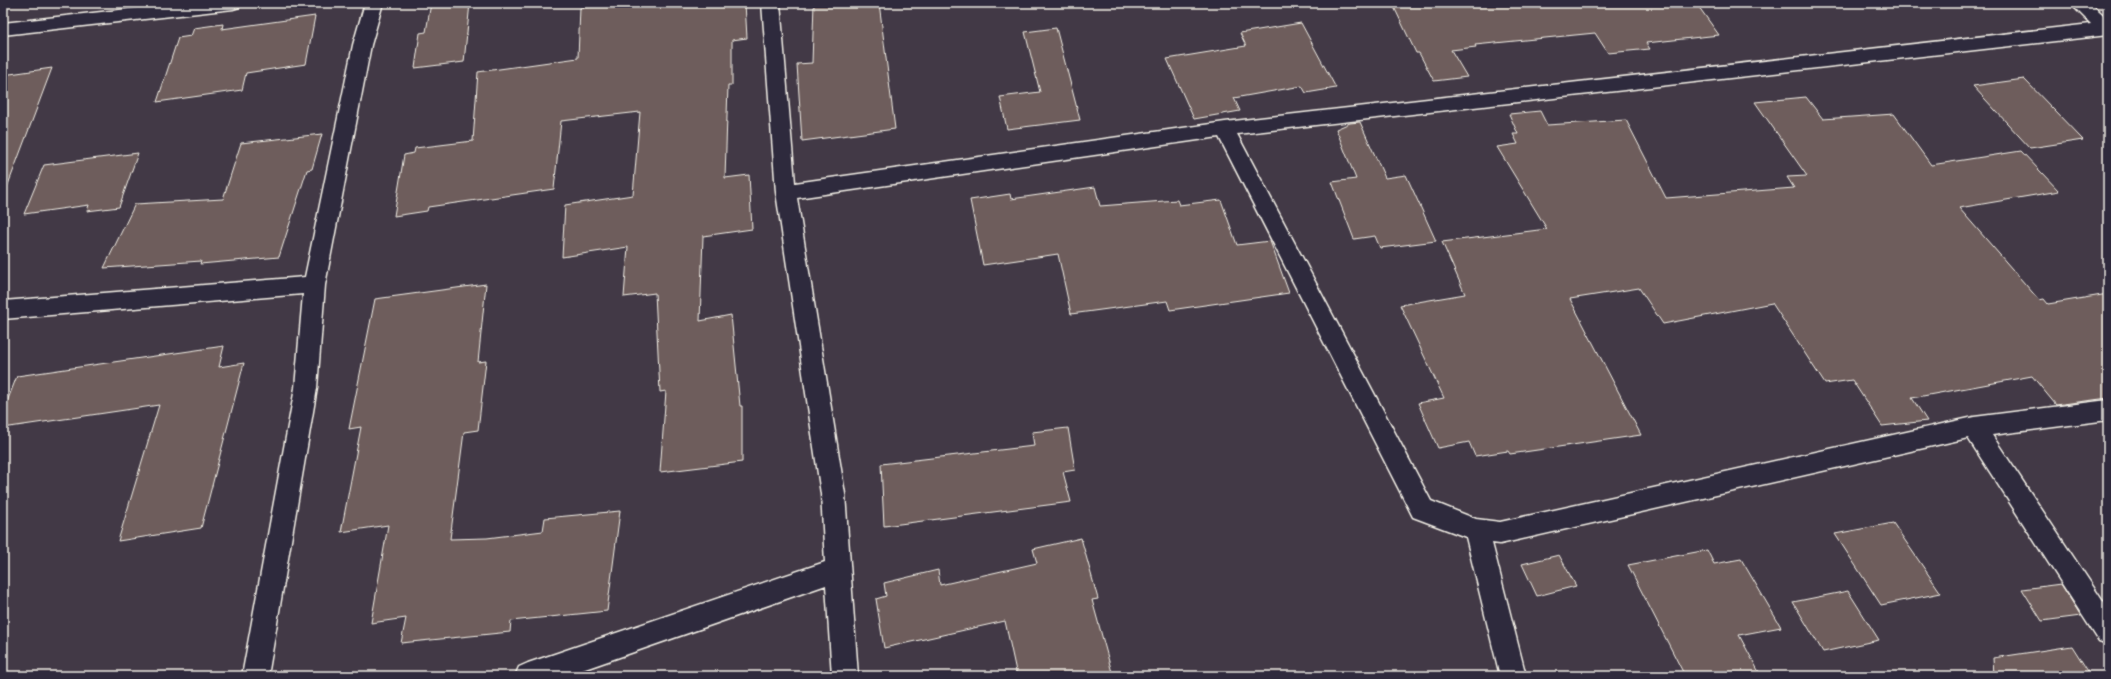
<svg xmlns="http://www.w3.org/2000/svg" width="2111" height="679" viewBox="0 0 2111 679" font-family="Mali,sans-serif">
	<rect width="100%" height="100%" fill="#423946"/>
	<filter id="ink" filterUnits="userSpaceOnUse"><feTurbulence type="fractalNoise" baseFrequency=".025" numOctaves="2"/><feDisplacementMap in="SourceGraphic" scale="8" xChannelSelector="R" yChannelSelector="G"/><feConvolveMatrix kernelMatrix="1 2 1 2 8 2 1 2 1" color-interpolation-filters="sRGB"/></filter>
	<g filter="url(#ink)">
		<!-- building -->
		<path fill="#6e5d5b" stroke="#f4f1e8" d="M431,3H470L464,62L415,68L420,33L426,32Z
			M615,3H745L747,38L732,40V85H728L725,178L749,175L752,229L703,236L700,321L731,315L740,406H742V462L660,472L666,391L660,392L655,293L624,297L628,247L562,257L565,205L633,195L640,112L561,121L554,189L428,207L427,211L394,216L404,155L414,153L415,148L473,141L478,72L578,58L580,8Z
			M814,3H879L895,129L802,141L797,64L812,63Z
			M1430,3H1696L1719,35L1646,43L1650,49L1608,53L1595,33L1475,45L1476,47L1451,50L1467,77L1434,81L1419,53H1416L1394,7Z
			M315,16L306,64L246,73L242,90L157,102L178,38L191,36L194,28L223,24L222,29Z
			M1301,23L1336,88L1306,93L1302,86L1234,98L1240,111L1194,119L1167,59L1246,46L1240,33Z
			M1056,28L1080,120L1007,129L1000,97L1040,92L1025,32Z
			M52,68L6,190H3V75Z
			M2024,79L2083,140L2030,148L1973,86Z
			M1806,97L1823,119L1894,114L1931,165L2021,151L2059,191L1959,208L2039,300L2044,299L2048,304L2108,294V398L2056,405L2032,376L1912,398L1927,421L1882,426L1852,380L1825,384L1772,303L1663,324L1639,288L1570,299L1641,435L1510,454L1508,451L1475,456L1469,442L1438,448L1418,403L1444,398L1400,305L1465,294L1442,242L1547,229L1497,147L1518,144L1513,134H1518L1509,114L1540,111L1547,125L1626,120L1666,198L1794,188L1787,177L1807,176L1755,102Z
			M1360,122L1385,178L1406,175L1436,241L1380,248L1375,236L1354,239L1332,182L1356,179L1336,129L1350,123Z
			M322,134L312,169L307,170L279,257L200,264L201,261L104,268L135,204L223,199L241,143Z
			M138,153L119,207L87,211L89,205L24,214L44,165Z
			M1095,187L1100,206L1177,200L1179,205L1221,200L1237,245L1270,241L1289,293L1170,310L1167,301L1071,314L1058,254L983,265L970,200L1010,194L1011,199Z
			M486,284L478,362L486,361L478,430L464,432L450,539L487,538L543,531L545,518L620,511L607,611L511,621L510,632L401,643L406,618L371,623L388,525L341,532L361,427L349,429L375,299Z
			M224,346L219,367L244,363L201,528L118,541L159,405L3,428V412L17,376Z
			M1068,428L1075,470L1063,472L1071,502L884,526L881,464L1034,446L1032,432Z
			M1893,523L1941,593L1881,605L1835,534Z
			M1081,538L1098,599L1092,600L1113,676H1017L1005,621L884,648L876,599L886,596L884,583L938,570L940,585L1037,563L1033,549Z
			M1707,550L1714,564L1741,559L1781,627L1739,635L1761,676H1685L1628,565Z
			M1559,555L1576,586L1537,596L1522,564Z
			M2061,584L2081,616L2042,621L2022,589Z
			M1848,591L1879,640L1823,652L1793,602Z
			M2072,646L2091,676H1994L1993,658Z"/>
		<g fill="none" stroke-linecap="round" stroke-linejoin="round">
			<defs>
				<path id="street" d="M182,3H242L239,7L233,9L3,35V23Z
					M365,3H383L371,45L325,285L317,388L268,676H242L295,388L303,294L3,319V301L305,277L353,45Z
					M762,3H780L795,183L1225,122L2091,24L2070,3H2090L2108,19V35L1237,134L1431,501L1476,519L1500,522L1974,417L2108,400V420L1992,435L2108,609V644L2099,641L1968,438L1500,544L1492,543L1526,676H1500L1466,537L1413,517L1219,137L797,198L845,494L858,676H832L826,585L565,676H515L519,667L528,663L825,562L821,494L776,192Z"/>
			</defs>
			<!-- street casing -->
			<use href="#street" stroke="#f4f1e8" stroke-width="3"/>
			<!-- street -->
			<use href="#street" fill="#2f2a3d" fill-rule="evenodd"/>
		</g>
	</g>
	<!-- margin -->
	<rect width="2111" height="679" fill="none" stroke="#2f2a3d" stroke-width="16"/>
	<rect x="8" y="8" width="2095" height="663" fill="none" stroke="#f4f1e8" stroke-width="1.5" filter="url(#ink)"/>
</svg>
